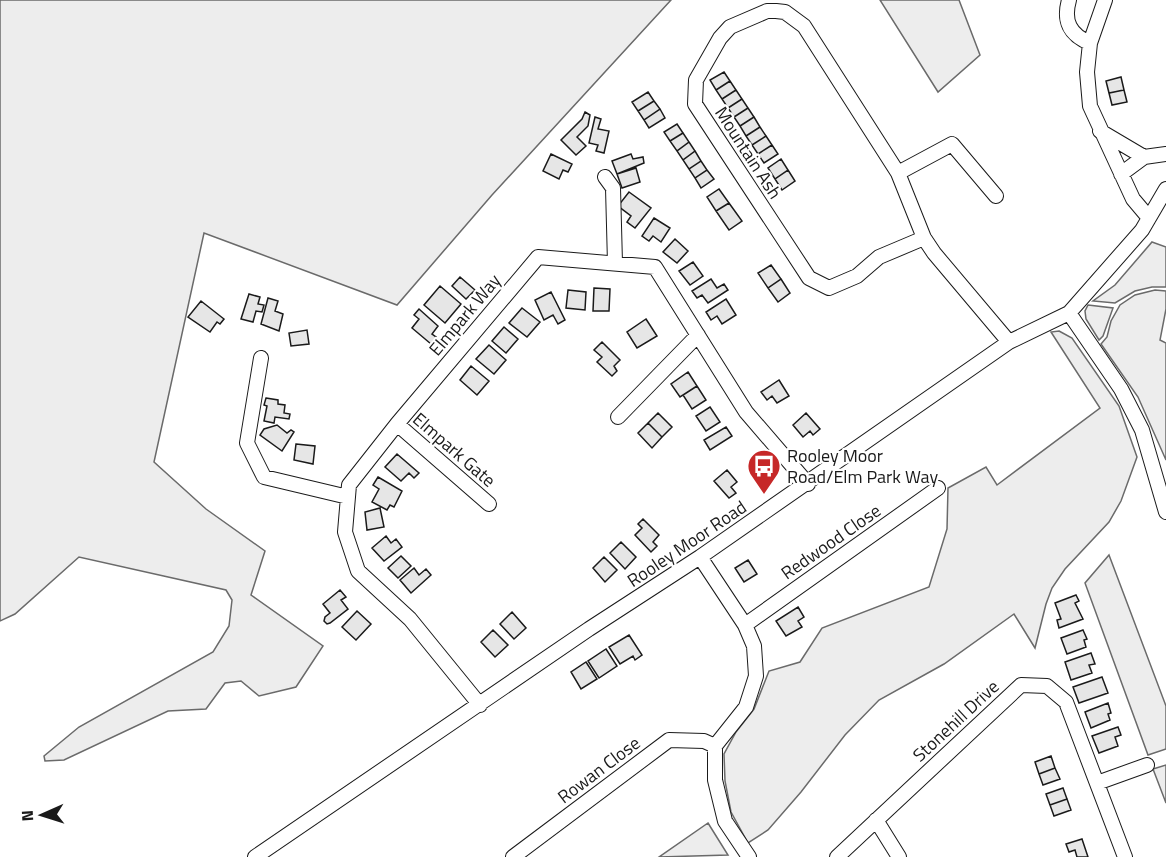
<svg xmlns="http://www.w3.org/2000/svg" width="1166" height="857" viewBox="0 0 1166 857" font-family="'Titillium Web',sans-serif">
	<rect width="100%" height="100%" fill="#fff"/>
	<!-- built -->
	<path fill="#ededed" stroke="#6a6a6a" stroke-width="1.5" d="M0,0H671L492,195L397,305L204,233L154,462L206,509L265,551L251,595L323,646L296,687L259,696L241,681L225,683L206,709L168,711L64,760L45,761L44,756L79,727L213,652L229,626L232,600L226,590L79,557L15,614L0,621Z
		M880,0H959L980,55L938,92Z
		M1152,242L1166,247V287H1152L1135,291L1115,303L1093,301L1115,285Z
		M1155,290L1166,291V309L1160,340L1166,343V460L1138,397L1101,344L1107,337L1111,321L1120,305L1135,295Z
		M1088,305L1113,308L1103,336L1099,340L1086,319L1085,311Z
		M1059,331L1072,338L1119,406L1137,457L1121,501L1109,522L1065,569L1052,588L1046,604L1035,648L1014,614L944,664L879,700L845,735L801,792L768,830L748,843L731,812L725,781L724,754L736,732L754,709L769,671L800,662L822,628L929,587L947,529L948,488L986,467L997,485L1100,408L1051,332Z
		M1109,555L1166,706V749L1148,755L1085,583Z
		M1166,765V803L1153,769Z
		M708,823L728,855L659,857Z"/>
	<!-- building -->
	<path fill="#e6e6e6" stroke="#1a1a1a" stroke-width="1.5" d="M724,72L730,81L716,90L710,80Z
		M1121,77L1124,90L1109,93L1106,81Z
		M730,81L736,90L722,99L716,90Z
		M736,90L742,99L728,108L722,99Z
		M1124,90L1127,102L1112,105L1109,93Z
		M648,92L654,101L638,111L632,102Z
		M742,99L748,108L734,117L728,108Z
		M654,101L660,109L644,120L638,111Z
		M748,108L754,117L740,126L734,117Z
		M660,109L665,118L649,128L644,120Z
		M585,112L590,115L588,126L577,137L586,146L576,155L561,140L582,119Z
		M595,117L601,119L598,129L609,131L604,153L596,151L598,145L589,143Z
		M754,117L760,127L746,136L740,126Z
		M677,124L683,133L670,141L664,132Z
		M760,127L766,136L752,145L746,136Z
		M683,133L689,142L677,151L670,141Z
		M766,136L772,145L758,154L752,145Z
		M689,142L695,151L683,160L677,151Z
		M772,145L778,154L764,163L758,154Z
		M695,151L701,161L689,169L683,160Z
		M551,154L572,164L568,172L563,170L559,179L543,171Z
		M631,154L633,159L643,157L644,163L617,174L612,161Z
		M781,159L788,170L775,179L768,168Z
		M701,161L707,170L695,178L689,169Z
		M636,168L640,182L622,188L617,174Z
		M707,170L714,179L701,188L695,178Z
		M788,170L795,181L782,190L775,179Z
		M719,189L729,203L716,211L707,197Z
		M629,192L651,208L635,228L627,222L631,216L618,206Z
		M729,203L742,221L729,230L716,211Z
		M654,218L670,228L661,242L653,236L649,241L642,236Z
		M675,239L688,251L677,263L663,252Z
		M693,262L703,276L690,285L679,271Z
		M771,265L781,279L768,288L758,273Z
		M460,277L475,290L466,299L452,286Z
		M711,279L717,288L724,284L728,290L708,303L702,295L697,298L692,291Z
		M781,279L790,293L778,302L768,288Z
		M440,286L461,304L445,323L424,305Z
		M594,288L610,289L609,311H593Z
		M568,290L586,292L585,310L566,308Z
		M551,292L565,320L558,324L553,315L544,320L535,300Z
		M249,294L260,297L258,304L264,305L262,312L256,311L253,322L241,319Z
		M268,298L278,301L275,311L283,314L279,331L261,324Z
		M726,299L736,315L722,324L717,316L711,320L706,312Z
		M201,301L224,319L220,324L217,322L210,332L188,317Z
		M522,308L540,322L527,337L509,323Z
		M419,309L438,326L432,334L436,337L431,344L412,328L419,319L414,315Z
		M646,319L657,336L637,348L627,332Z
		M504,327L518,339L506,353L492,341Z
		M307,330L309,344L291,346L289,333Z
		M602,342L620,360L614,366L617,371L612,376L597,362L602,357L594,350Z
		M489,345L506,360L494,374L476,359Z
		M471,366L489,381L477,395L460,380Z
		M688,372L697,386L680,397L671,384Z
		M779,380L789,396L777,403L772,396L767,400L761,392Z
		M697,386L706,400L692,409L683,395Z
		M266,398L278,400V404L285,405L284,413L290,414L289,419L275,417L274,423L264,421L267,406L264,405Z
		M710,407L720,422L706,431L696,416Z
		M658,413L672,427L662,437L648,423Z
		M806,413L820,429L813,435L810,431L803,437L793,425Z
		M648,423L662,437L652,448L638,433Z
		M277,425L287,433L291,430L294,432L282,451L260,435L264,429Z
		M726,427L732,436L710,450L704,440Z
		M296,444L315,446L313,464L294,460Z
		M397,454L419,473L414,478L409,473L401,481L385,467Z
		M727,470L737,482L731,487L736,493L729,498L714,481Z
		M378,477L402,491L394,507L390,505L387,510L372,502L379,489L373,485Z
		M380,508L384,527L367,530L365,512Z
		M643,519L659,535L653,542L657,546L651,552L635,535L642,528L638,524Z
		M386,536L391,543L396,539L402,547L384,561L372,548Z
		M621,542L636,557L625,569L610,553Z
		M401,556L411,566L398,578L388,568Z
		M604,557L617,570L605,582L593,568Z
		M748,560L757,574L744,582L735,568Z
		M414,568L419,575L426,569L431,575L411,593L400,580Z
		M340,590L346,597L341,600L348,609L330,623L327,624L324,621L325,617L330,613L323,604Z
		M1076,595L1079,601L1075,603L1083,619L1059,628L1057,620L1061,619L1055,603Z
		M798,607L804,617L798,621L802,627L786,636L776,621Z
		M357,611L371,624L356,640L342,627Z
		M512,612L526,628L514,639L500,624Z
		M493,630L508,645L495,657L481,642Z
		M1083,630L1087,639L1084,640L1086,647L1067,654L1061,638Z
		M629,635L642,655L635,660L633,656L620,664L609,647Z
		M606,649L617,666L599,678L588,661Z
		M1091,653L1095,664L1089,665L1092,673L1071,680L1065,662Z
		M586,662L597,679L581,689L571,672Z
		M1102,677L1108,693L1079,703L1073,687Z
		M1108,703L1111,713L1108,714L1110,720L1091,728L1085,712Z
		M1118,727L1121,735L1115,737L1118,746L1099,753L1092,736Z
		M1051,756L1055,768L1039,774L1035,762Z
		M1055,768L1060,779L1043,785L1039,774Z
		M1063,788L1067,799L1050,805L1046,794Z
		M1067,799L1071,810L1054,816L1050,805Z
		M1082,839L1088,857H1077L1075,850L1069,852L1066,844Z"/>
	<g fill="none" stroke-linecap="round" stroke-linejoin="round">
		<defs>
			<path id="street" d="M1069,0C1063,21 1070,35 1090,43
				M1105,0L1090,43L1087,72L1090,106L1133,199L1149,218
				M1100,131L1144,157
				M898,173L952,144L996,196
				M1121,174L1144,157L1166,154
				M605,177L613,188L615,263
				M924,238L879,257L857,276L829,288L809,278L695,104L696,80L720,38L730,27L767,11H776L785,12L804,26L898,173L924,238L934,253L1009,342
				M1069,313L1121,389L1142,430L1166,512
				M261,358L247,443L264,477L348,497
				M618,417L698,335
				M397,424L489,504
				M700,557L745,625L754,646L756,676L746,707L715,746V780L725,821L749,857
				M745,625L938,488
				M480,705L410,619L358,571L345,532L349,485L397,424L538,257L655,267L746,412L808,484
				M1097,783L1147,765
				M876,820L899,857
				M255,857L589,629L700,557L1009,342L1069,313L1142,230L1166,189
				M513,857L669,740L704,741L715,746
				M837,857L1021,685L1047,686L1066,702L1125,857"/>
		</defs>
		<!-- street casing -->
		<use href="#street" stroke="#1a1a1a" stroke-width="16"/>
		<!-- street -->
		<use href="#street" stroke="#fff" stroke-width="14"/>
	</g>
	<!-- icons -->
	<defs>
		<symbol id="bus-pin" viewBox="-11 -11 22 30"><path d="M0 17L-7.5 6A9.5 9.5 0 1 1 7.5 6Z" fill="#c62828" stroke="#fff"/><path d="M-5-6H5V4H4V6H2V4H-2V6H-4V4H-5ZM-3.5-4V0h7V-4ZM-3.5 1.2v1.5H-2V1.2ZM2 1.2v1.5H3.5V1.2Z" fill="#fff"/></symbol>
	</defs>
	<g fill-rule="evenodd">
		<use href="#bus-pin" x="745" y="447" width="38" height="52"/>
	</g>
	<g text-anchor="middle" stroke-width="4.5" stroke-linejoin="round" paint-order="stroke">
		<!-- street labels -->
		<g font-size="18" fill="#1a1a1a" stroke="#fff">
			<text transform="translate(748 153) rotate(57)" y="6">Mountain Ash</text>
			<text transform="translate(465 315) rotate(-50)" y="6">Elmpark Way</text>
			<text transform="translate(454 450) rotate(41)" y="6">Elmpark Gate</text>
			<text transform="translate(831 542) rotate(-35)" y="6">Redwood Close</text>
			<text transform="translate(687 544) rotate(-34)" y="6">Rooley Moor Road</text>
			<text transform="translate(956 721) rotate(-43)" y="6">Stonehill Drive</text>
			<text transform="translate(599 770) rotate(-37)" y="6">Rowan Close</text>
		</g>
		<!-- poi labels -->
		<g font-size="18" fill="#1a1a1a" stroke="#fff" text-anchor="start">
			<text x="787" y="462">Rooley Moor<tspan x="787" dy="21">Road/Elm Park Way</tspan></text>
		</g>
	</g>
	<!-- north arrow -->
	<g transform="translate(42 815) rotate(267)" stroke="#ffffff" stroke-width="4.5" paint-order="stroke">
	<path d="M0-4.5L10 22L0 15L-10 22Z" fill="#1a1a1a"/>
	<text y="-9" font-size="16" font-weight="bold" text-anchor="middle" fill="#1a1a1a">N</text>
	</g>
</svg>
